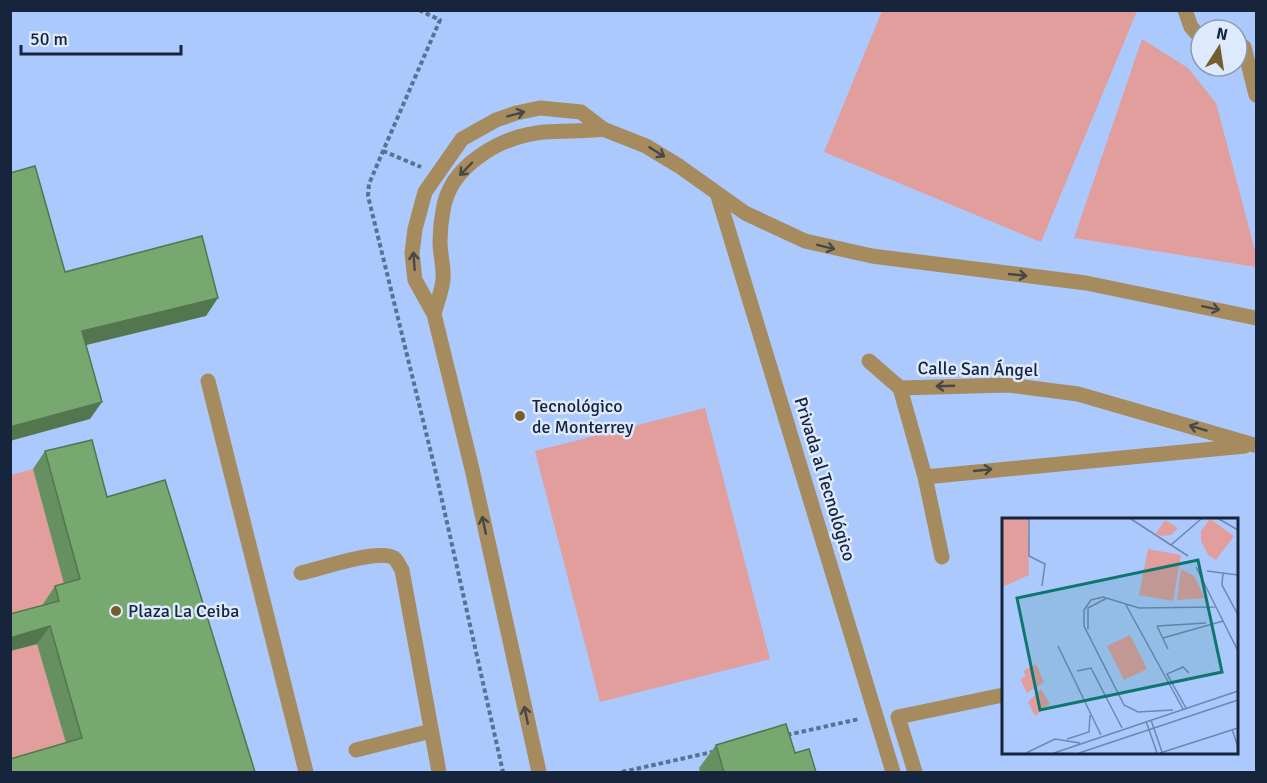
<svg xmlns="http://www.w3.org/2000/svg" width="1267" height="783" viewBox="0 0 1267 783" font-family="Signika,sans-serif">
	<rect width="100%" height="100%" fill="#abc9fc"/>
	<!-- green -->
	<path fill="#e19e9c" d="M882,11H1137L1041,242L824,152Z
		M1142,39L1188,68L1216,103L1256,254V267L1074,238Z
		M705,408L770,659L600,702L535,451Z
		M33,469L68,597L47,618L11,628V475Z
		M37,644L70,756L11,772V651Z"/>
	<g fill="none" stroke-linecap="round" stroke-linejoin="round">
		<!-- path -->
		<path stroke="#5b7095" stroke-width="4" stroke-dasharray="4.5 3" stroke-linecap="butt" d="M419,10L440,20L383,151L369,184L368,196L435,469L503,772
			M383,151L421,167
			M787,735L859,719
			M622,772L712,752"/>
		<!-- minor -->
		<path stroke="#a58b5d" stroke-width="15" d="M1185,10L1191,27L1201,38
			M1244,47L1256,95
			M718,196L893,772
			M434,314C437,303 442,291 443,279C444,267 440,254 440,242C440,232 441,221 443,211C449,165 502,136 544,132C564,130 583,132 603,129
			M869,361L900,388
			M208,381L306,772
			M900,388L1008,385L1078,394L1254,445
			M900,388L925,477L942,557
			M925,477L1245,446
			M301,573C320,569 379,548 394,558C398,561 399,566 402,570L439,772
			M356,750L431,731
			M539,772L472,469L434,314L415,280L412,253L415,229L425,192L462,139L496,120L516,113L540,108L581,112L603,129L646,146L679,166L745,213L805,241L872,256L1086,283L1256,318
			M915,772L898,717L1003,695"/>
	</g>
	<!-- wall -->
	<path fill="#66905f" d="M45,451L107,497L255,772L66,743L37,644L10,651V614L44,605L43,604L55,586L64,584L33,469Z
		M716,745L795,753L816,772H700L699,768Z"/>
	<!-- shaded-wall -->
	<path fill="#53764e" d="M218,298L206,316L70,349L82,331Z
		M102,402L90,419L10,441V427Z
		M50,626L37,644L10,651V638Z"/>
	<!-- building -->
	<path fill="#77a86f" stroke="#53764e" stroke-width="1.5" d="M35,166L65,272L202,236L218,298L82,331L102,402L10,427V173Z
		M92,440L107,497L165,480L255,772H10V759L82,738L50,626L10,638V614L59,601L55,586L80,579L45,451Z
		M786,724L795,753L809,749L816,772H724L716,745Z"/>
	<!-- one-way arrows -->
	<defs><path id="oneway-shaft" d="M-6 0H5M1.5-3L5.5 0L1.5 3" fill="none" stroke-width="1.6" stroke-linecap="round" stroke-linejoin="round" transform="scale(1.5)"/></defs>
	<g stroke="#484848">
		<use href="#oneway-shaft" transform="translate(516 114) rotate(-15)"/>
		<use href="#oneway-shaft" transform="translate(657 152) rotate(32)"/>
		<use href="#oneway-shaft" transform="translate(466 169) rotate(134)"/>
		<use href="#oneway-shaft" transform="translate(826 247) rotate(14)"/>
		<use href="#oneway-shaft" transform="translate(414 261) rotate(-94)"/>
		<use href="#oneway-shaft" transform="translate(1018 275) rotate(6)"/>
		<use href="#oneway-shaft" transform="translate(1211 308) rotate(12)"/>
		<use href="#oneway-shaft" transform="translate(945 386) rotate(178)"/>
		<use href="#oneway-shaft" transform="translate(1198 428) rotate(-163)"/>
		<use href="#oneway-shaft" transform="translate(983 470) rotate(-6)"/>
		<use href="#oneway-shaft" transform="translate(484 525) rotate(-102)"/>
		<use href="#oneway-shaft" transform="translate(526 715) rotate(-102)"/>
	</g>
	<!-- markers -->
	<g fill="#765d2e" stroke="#dde9fd" stroke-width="2">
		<circle cx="520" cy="416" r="6"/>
		<circle cx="116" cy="611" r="6"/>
	</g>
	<g text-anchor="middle" stroke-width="5" stroke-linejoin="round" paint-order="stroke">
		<!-- street labels -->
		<g font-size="18" fill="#16243c" stroke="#dde9fd">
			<text transform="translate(978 369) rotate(1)" y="6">Calle San Ángel</text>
			<text transform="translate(825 479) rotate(73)" y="6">Privada al Tecnológico</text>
		</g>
		<!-- poi labels -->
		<g font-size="18" fill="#16243c" stroke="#dde9fd" text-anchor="start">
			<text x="532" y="412">Tecnológico<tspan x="532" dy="21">de Monterrey</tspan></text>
			<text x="128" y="617">Plaza La Ceiba</text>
		</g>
	</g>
	<!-- overview -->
	<g transform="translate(1002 518)">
		<rect width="236" height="236" fill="#abc9fc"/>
		<path d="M0,1H26L27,57L0,69ZM208,1L232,18L214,42L206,37L199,23V13ZM163,2L176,10L169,17L158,18L154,15ZM146,31L179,37L171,83L137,77ZM179,51L192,58L203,80L175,82ZM128,117L145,151L122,162L105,128ZM34,146L42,164L25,175L18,161L24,158L21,153ZM39,171L48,186L33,198L26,184Z" fill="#e19e9c"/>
		<path fill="none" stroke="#6f87af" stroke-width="1.5" d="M27,1V38L43,46L40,68M129,1L169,27M217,1L236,12M186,38L169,27L199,1M194,49L236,133M205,53L236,57M221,55L220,67L236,97M124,87L181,191M155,108L204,105M155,108L166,131M86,111V90L105,80M161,120L221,103M56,128L99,217M75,153L89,150L120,210M184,190L165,156L181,149L187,155M171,192L136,194L122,187L82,108V92L89,82L101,79L137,90L213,89M149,202L160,234M144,203L155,235M230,211L236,229M65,221L87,214L88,197M24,235L53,221L78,225M52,235L236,173M77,235L236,182M158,235L236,210"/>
		<path fill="#0f766e" fill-opacity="0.15" stroke="#0f766e" stroke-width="3" d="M196,42L220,154L38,192L15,80Z"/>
		<rect width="236" height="236" fill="none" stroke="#16243c" stroke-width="3"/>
	</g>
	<!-- border -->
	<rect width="1267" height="783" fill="none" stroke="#16243c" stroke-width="24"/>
	<!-- north arrow -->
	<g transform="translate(1219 48) rotate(12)"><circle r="28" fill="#dde9fd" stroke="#8d9ab0" stroke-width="1.5"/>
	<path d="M0-4.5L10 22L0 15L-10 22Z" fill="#765d2e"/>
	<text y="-9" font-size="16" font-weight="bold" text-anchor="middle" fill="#16243c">N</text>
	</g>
	<!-- scale -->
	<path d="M21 45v9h160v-9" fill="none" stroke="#16243c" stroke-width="3"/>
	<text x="30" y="45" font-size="18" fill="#16243c" stroke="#dde9fd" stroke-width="4.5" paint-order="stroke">50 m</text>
</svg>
